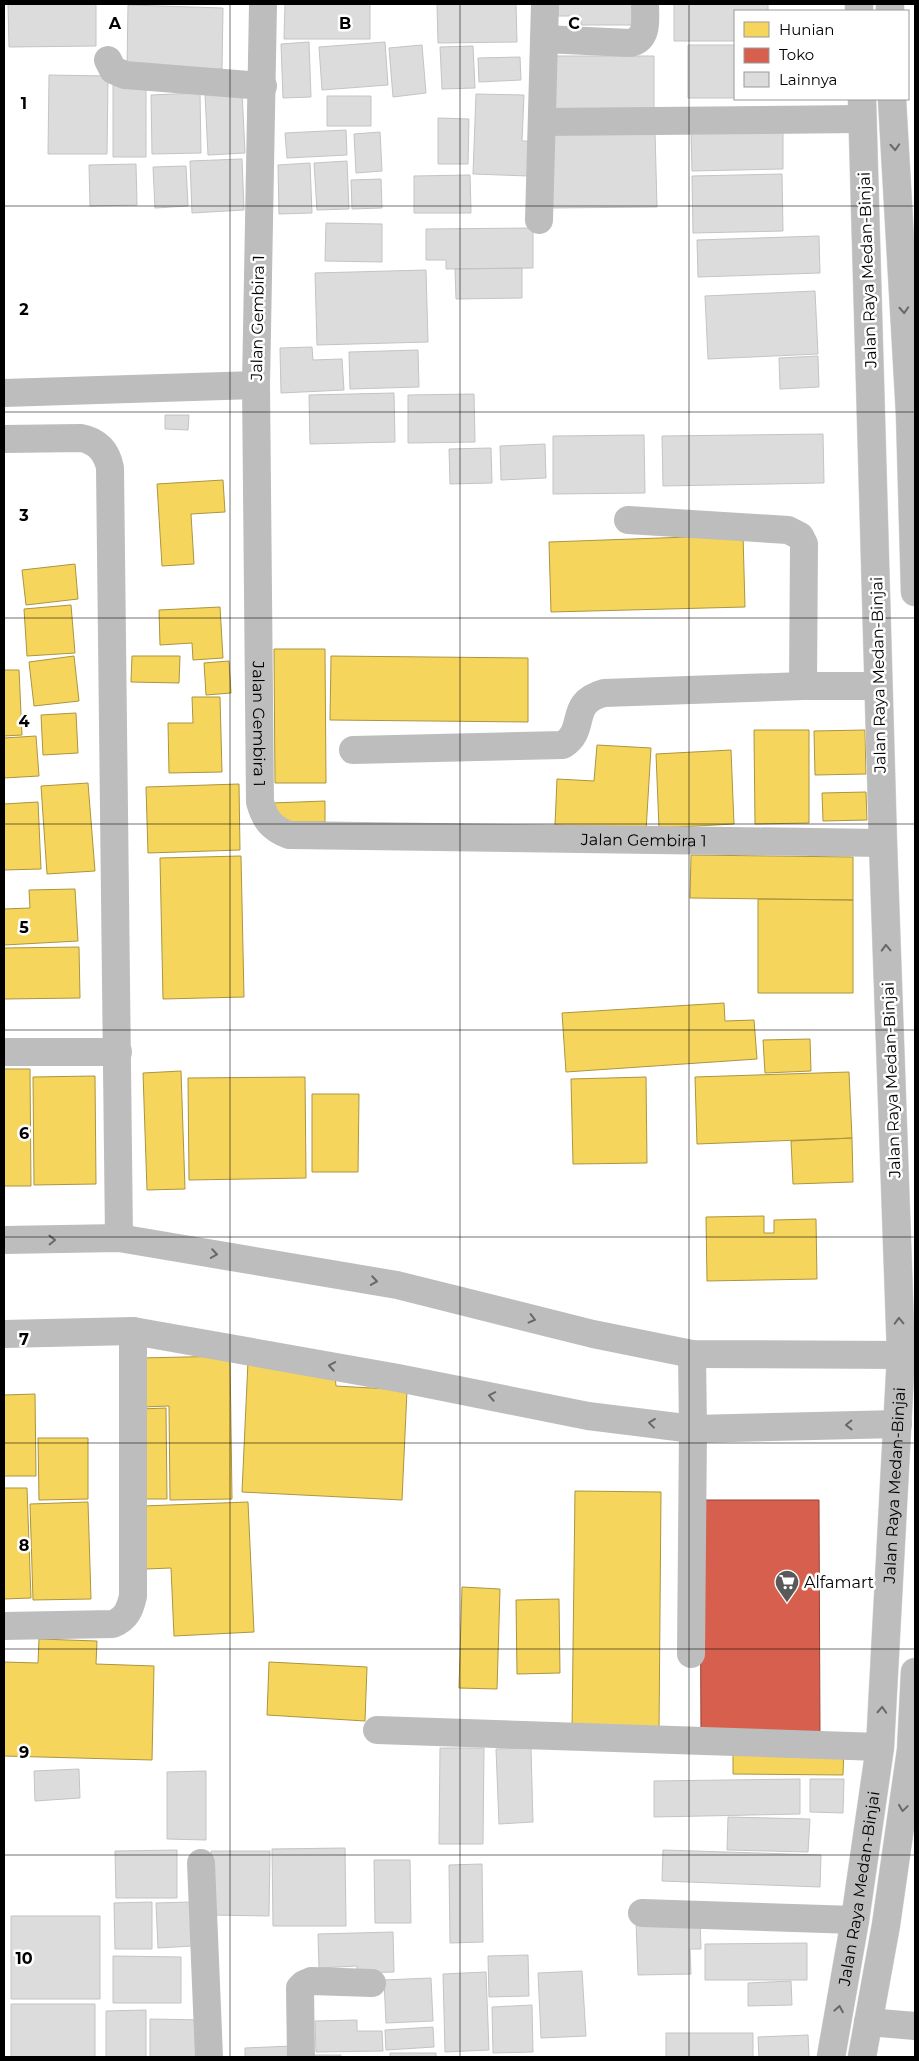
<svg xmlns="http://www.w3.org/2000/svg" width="919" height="2061" viewBox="0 0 919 2061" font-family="Montserrat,sans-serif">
	<rect width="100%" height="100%" fill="#fff"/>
	<!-- homes -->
	<path fill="#f6d55c" stroke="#ac9540" d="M223,480L225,512L191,514L194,564L162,566L157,484Z
		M743,535L745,607L551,612L549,542Z
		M75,564L78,599L26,605L22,570Z
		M71,605L75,653L27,656L24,609Z
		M220,607L223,658L193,660L192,643L160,645L159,610Z
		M274,649H325L326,783H275Z
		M74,656L79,701L34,706L29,662Z
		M132,656H180L179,683L131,682Z
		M331,656L528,658V722L330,720Z
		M229,661L231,693L206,695L204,663Z
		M4,670H19L22,735L4,736Z
		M192,697H220L222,772L169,773L168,723H193Z
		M76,713L78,753L43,755L41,715Z
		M754,730H809V823L755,824Z
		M865,730L866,774L815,775L814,731Z
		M36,736L39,776L4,778V738Z
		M597,745L651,748L646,831L555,825L557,779L594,781Z
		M731,750L734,824L659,828L656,754Z
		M88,783L95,871L47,874L41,786Z
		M239,784L240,850L148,853L146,787Z
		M866,792L867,820L823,821L822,793Z
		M325,801V822H273L272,803Z
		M38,802L41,869L4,870V804Z
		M691,855L853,857V900L690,898Z
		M241,856L244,997L163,999L160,858Z
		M75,889L78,941L4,945V909L30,908L29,890Z
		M758,899L853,900V993H758Z
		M79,947L80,998L4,999V948Z
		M724,1003L725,1021L754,1020L757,1059L566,1072L562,1013Z
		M810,1039L811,1071L765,1073L763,1040Z
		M4,1069H30L31,1186H4Z
		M181,1071L185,1189L147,1190L143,1073Z
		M849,1072L852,1138L697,1144L695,1077Z
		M95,1076L96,1184L34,1185L33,1077Z
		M305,1077L306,1178L189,1180L188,1078Z
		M646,1077L647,1163L573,1164L571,1079Z
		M312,1094H359L358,1172H312Z
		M852,1138L853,1182L793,1184L791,1141Z
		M764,1216V1233H774V1220L816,1219L817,1279L707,1281L706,1217Z
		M230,1356L232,1499L170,1500L169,1406L142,1407L141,1358Z
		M248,1361L335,1375L336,1386L407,1390L402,1500L242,1492Z
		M35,1394L36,1476H4V1395Z
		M166,1408L167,1499H140V1409Z
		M38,1438H88V1499L39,1500Z
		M4,1488H27L31,1598L4,1599Z
		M575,1491L661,1492L659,1731L572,1730Z
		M88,1502L91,1599L33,1600L30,1504Z
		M248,1502L254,1632L174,1636L171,1568L146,1569L143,1506Z
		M462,1587L500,1589L497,1689L459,1688Z
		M559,1599L560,1673L517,1674L516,1600Z
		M39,1639L97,1641L96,1664L154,1666L152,1760L4,1756V1662L38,1663Z
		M269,1662L367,1667L365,1721L267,1715Z
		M733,1746L844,1747L843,1775L733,1774Z"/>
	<!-- shops -->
	<path fill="#d6604d" stroke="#964336" d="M700,1500H819L820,1739L701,1740Z"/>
	<!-- building -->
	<path fill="#dcdcdc" stroke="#c4c4c4" d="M8,4H96V46L9,47Z
		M285,4H370V39H284Z
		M437,4H516L517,42L438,43Z
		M558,4H632V25H581V16H558Z
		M674,4H768V11H735V41H674Z
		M128,5L223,8L222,69L127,67Z
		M309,42L311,97L283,98L281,44Z
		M385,42L388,85L322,90L319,47Z
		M422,45L426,93L393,97L389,48Z
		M688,45H735V98H688Z
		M473,46L475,88L442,89L440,47Z
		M551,56H654V118H550Z
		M520,57L521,80L479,82L478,58Z
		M49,75L108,76L107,154H48Z
		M113,82H146V157H113Z
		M242,92L245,153L208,155L205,94Z
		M200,93L201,153L152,154L151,95Z
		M476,94L524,95L522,141H529L528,176L473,174Z
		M327,96H371V126H327Z
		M438,118L469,119L468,164H438Z
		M783,129V169L692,171L691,131Z
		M346,130L347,155L287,158L285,133Z
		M380,132L382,171L356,173L354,134Z
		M655,132L657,207L546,208V133Z
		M242,159L244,210L192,213L190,161Z
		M347,161L349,209L317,210L314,163Z
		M310,163L312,213L279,214L278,165Z
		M136,164L137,205L90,206L89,165Z
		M186,166L188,206L155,208L153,167Z
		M782,174L783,231L693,233L692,176Z
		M470,175L471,213H414V176Z
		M381,179L382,208L352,209L351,180Z
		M326,223L382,224V262L325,261Z
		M533,228V268L446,269V260H426V229Z
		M819,236L820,273L698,277L697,240Z
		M522,268V298L456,299L455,269Z
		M426,270L428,342L317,345L315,273Z
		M815,291L818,354L708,359L705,296Z
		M312,347L313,360L342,359L344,390L281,393L280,348Z
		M418,350L419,387L350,389L349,352Z
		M818,356L819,387L780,389L779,358Z
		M394,393L395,442L310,444L309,395Z
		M474,394L475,442L408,443V395Z
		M165,415H189L188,430L165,429Z
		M823,434L824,483L663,486L662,436Z
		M644,435L645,493L553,494V436Z
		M545,444L546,478L501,480L500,446Z
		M491,448L492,483L450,484L449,449Z
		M440,1748H484L483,1844H439Z
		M531,1748L533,1822L499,1824L496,1749Z
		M79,1769L80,1798L35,1801L34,1771Z
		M206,1771V1840L167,1839V1772Z
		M800,1779V1814L654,1817V1781Z
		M810,1779H844L843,1813L810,1812Z
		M728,1817L810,1819L808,1852L727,1850Z
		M345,1848L346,1926H273L272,1849Z
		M177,1850V1898H116L115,1851Z
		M663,1850L821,1855L820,1887L662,1881Z
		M211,1851H270L269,1916L211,1915Z
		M374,1860H410L411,1923H375Z
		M482,1864L483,1942L450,1943L449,1865Z
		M152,1902V1949H115L114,1903Z
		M191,1902L193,1946L158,1948L156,1903Z
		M11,1916H100V1999H11Z
		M700,1919L701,1949H690L691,1974L638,1975L636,1921Z
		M393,1932L394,1972L357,1973V1966L319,1968L318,1934Z
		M807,1943V1980H705V1944Z
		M528,1955L529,1996L489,1997L488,1956Z
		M113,1956L181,1957V2003H113Z
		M582,1971L586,2036L541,2038L538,1973Z
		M486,1972L489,2050L445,2052L443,1974Z
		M431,1978L433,2021L386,2023L384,1980Z
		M791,1981L792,2005L748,2006V1983Z
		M11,2004H95V2057H11Z
		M532,2005L533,2052L493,2053L492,2007Z
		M146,2010V2057H106V2011Z
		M150,2019L205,2020V2057H150Z
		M357,2020V2031H382L383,2051L316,2052L315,2021Z
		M433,2027L434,2047L386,2050L385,2030Z
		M666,2033H753V2057H666Z
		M808,2035L809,2057H759L758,2037Z
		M292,2046L293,2057H245V2048Z
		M390,2053H436V2057H390Z
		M309,2055H341V2057H309Z"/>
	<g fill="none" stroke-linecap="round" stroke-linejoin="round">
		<defs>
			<g id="highway">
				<path d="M859,4V11"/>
				<path d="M890,4V11"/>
				<path d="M892,99L910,415L915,592"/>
				<path id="s2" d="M831,2057L855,1920L880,1747L901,1355L883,843L862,99"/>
				<path d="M862,2057L886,1925L911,1750L915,1672"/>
			</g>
		</defs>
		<!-- highway casing -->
		<use href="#highway" stroke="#dbdbdb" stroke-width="29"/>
		<!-- minor -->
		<g stroke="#bdbdbd" stroke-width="28">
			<path id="s1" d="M263,4L256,385L260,802C265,820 271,828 289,835L883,843"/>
			<path d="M544,39L630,43C649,39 645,19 645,4"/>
			<path d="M108,60L113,70L125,75L263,86"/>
			<path d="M542,122L862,119"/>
			<path d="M539,220L545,4"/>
			<path d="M4,393L256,385"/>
			<path d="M4,439L81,438C98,441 107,452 110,468L119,1238"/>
			<path d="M628,520L788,530L800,536L804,544L803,686"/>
			<path d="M353,750L563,745C588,729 567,703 604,693L803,686H878"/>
			<path d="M4,1052H118"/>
			<path d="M4,1240L119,1238L397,1285L593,1334L692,1354L901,1355"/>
			<path d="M4,1334L133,1331L398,1378L588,1416L693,1429L898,1424"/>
			<path d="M4,1626L113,1624C127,1618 130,1609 133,1596V1331"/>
			<path d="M691,1654L693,1429L692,1354"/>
			<path d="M377,1730L880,1747"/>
			<path d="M201,1863L209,2057"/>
			<path d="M642,1913L855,1920"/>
			<path d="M868,2022L915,2026"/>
			<path d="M301,2057L300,1988L304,1984L311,1981L372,1983"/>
		</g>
		<!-- highway -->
		<use href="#highway" stroke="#bdbdbd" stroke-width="28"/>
	</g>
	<!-- one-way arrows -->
	<defs><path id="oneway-chevron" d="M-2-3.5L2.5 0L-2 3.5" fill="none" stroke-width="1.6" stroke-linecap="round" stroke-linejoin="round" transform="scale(1.25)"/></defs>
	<g stroke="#686868">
		<use href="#oneway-chevron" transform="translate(895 147) rotate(87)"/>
		<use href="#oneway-chevron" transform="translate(904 310) rotate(87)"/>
		<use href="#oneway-chevron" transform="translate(886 948) rotate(-92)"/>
		<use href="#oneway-chevron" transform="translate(52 1240) rotate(-1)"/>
		<use href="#oneway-chevron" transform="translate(214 1254) rotate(9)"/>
		<use href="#oneway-chevron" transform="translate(374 1281) rotate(9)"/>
		<use href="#oneway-chevron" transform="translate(532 1319) rotate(14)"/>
		<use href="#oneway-chevron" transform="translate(899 1321) rotate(-92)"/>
		<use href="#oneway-chevron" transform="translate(332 1366) rotate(-170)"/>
		<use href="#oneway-chevron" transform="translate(492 1396) rotate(-169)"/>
		<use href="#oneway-chevron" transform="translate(652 1423) rotate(-173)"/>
		<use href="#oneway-chevron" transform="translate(849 1425) rotate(179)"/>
		<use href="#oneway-chevron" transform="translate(882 1710) rotate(-87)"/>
		<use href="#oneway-chevron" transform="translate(903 1808) rotate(98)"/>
		<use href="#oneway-chevron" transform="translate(839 2009) rotate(-80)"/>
	</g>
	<!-- grid -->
	<path fill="none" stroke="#000" stroke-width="1" stroke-opacity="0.55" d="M230,4V2057M460,4V2057M689,4V2057M4,206H915M4,412H915M4,618H915M4,824H915M4,1030H915M4,1237H915M4,1443H915M4,1649H915M4,1855H915"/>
	<!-- icons -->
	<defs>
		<symbol id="supermarket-pin" viewBox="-11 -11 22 30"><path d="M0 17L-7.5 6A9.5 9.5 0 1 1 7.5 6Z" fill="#595959" stroke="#fff"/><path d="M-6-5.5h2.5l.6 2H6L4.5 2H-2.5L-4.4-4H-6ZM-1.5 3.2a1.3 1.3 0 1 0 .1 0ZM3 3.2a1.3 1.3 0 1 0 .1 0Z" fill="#fff"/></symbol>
	</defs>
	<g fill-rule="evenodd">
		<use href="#supermarket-pin" x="773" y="1568" width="28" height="38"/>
	</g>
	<g text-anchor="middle" stroke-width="5" stroke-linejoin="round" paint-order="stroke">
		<!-- street labels -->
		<g font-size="16" fill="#000" stroke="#fff">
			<text transform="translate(867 270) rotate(-92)" y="6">Jalan Raya Medan-Binjai</text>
			<text transform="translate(257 318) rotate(-89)" y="6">Jalan Gembira 1</text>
			<text transform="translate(878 675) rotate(-91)" y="6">Jalan Raya Medan-Binjai</text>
			<text dy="6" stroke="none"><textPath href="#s1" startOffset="720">Jalan Gembira 1</textPath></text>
			<text dy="6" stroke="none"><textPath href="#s1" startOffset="1199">Jalan Gembira 1</textPath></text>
			<text transform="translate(891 1080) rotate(-92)" y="6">Jalan Raya Medan-Binjai</text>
			<text dy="6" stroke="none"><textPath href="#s2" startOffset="576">Jalan Raya Medan-Binjai</textPath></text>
			<text dy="6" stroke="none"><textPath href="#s2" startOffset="171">Jalan Raya Medan-Binjai</textPath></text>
		</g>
		<!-- poi labels -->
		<g font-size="16" fill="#000" stroke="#fff" text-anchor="start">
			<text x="804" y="1588">Alfamart</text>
		</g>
	</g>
	<g font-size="16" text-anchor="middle" font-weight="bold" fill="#000" stroke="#fff" stroke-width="5" stroke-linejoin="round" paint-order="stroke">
		<text x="115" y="29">A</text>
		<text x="345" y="29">B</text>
		<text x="574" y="29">C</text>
		<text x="24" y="109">1</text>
		<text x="24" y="315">2</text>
		<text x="24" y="521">3</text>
		<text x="24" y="727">4</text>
		<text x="24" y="933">5</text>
		<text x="24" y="1139">6</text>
		<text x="24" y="1345">7</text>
		<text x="24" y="1551">8</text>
		<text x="24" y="1758">9</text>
		<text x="24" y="1964">10</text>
	</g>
	<!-- border -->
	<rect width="919" height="2061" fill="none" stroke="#000000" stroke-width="10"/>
	<!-- legend -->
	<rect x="734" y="10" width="175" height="90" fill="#ffffff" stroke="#999999"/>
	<rect x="744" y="22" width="25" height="15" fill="#f6d55c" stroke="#999999"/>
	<text x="779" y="35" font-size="15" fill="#000000">Hunian</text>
	<rect x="744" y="48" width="25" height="15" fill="#d6604d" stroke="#999999"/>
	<text x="779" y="60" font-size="15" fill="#000000">Toko</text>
	<rect x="744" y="72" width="25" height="15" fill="#dcdcdc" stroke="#999999"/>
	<text x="779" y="85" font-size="15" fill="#000000">Lainnya</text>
</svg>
